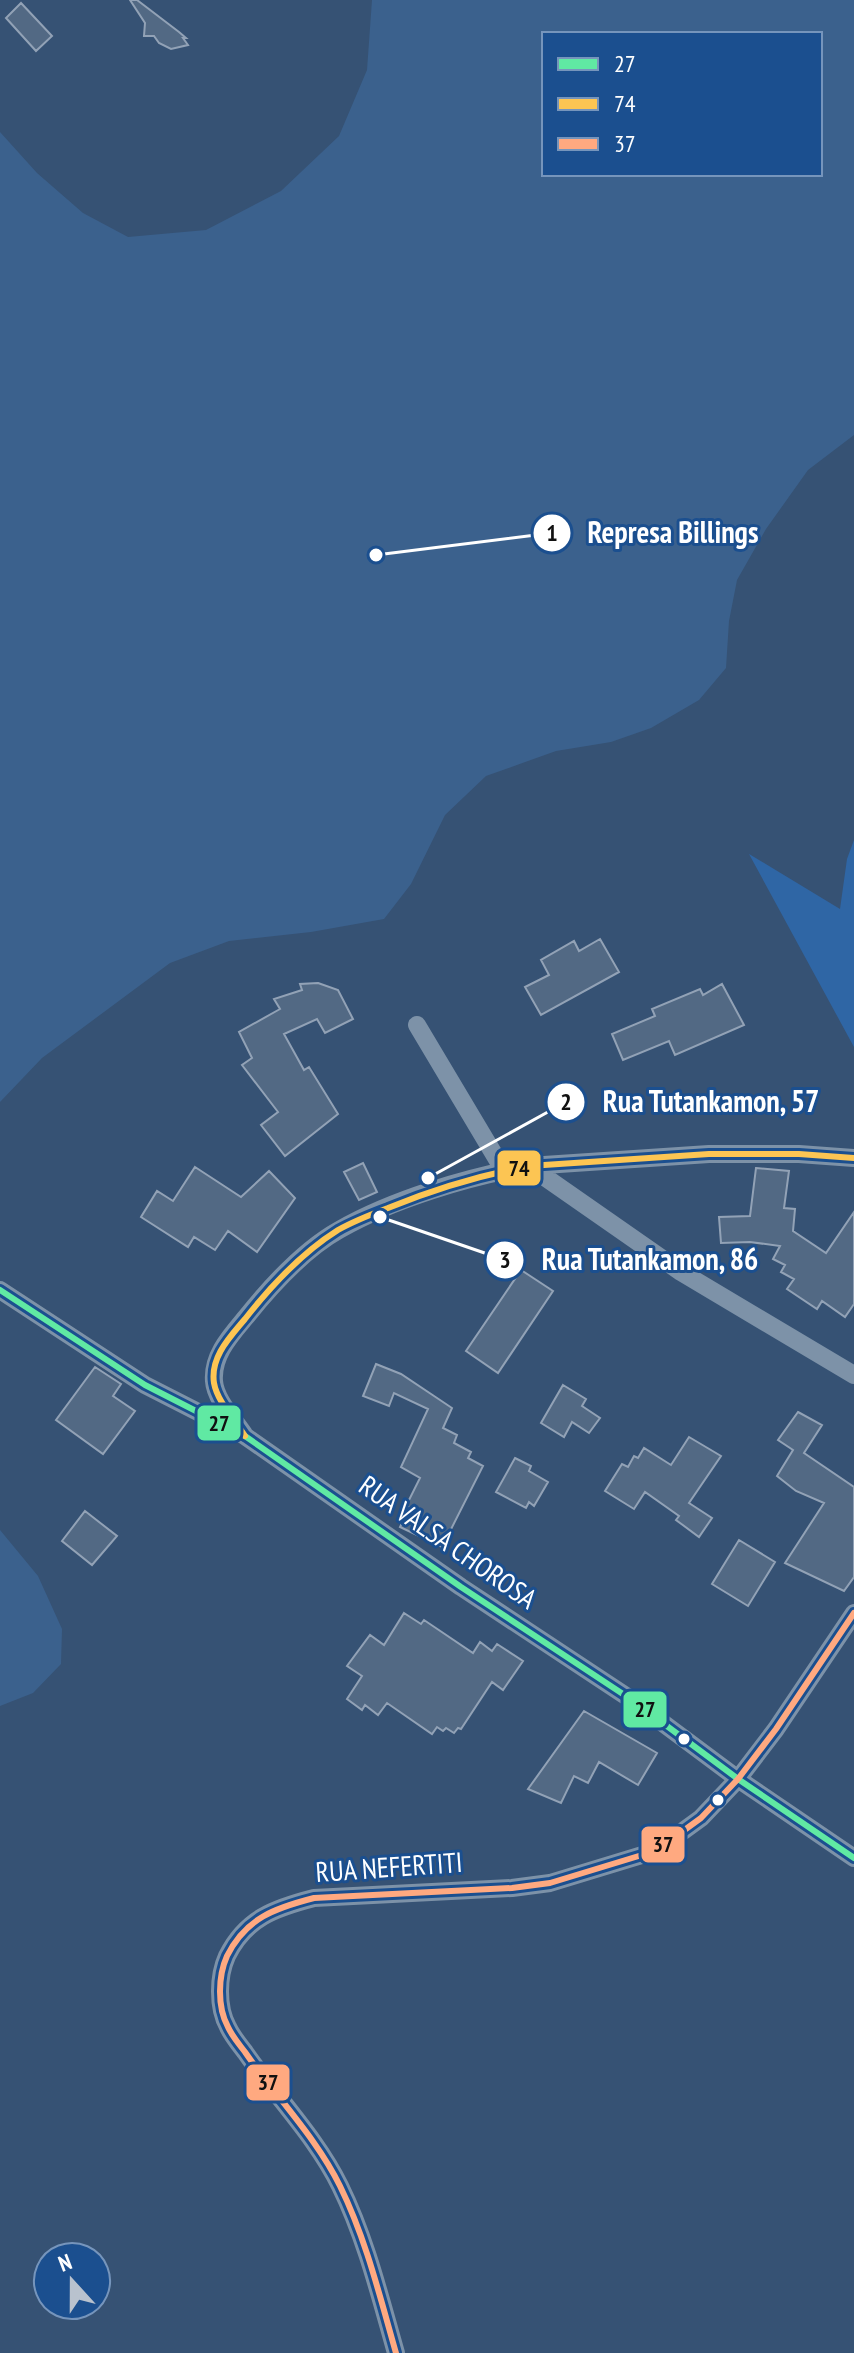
<svg xmlns="http://www.w3.org/2000/svg" width="854" height="2353" viewBox="0 0 854 2353" font-family="'PT Sans Narrow',sans-serif">
	<rect width="100%" height="100%" fill="#365274"/>
	<!-- green -->
	<path fill="#2f66a5" d="M854,840V1047L749,854L840,909L847,859Z"/>
	<!-- water -->
	<path fill="#3b618d" fill-rule="evenodd" d="M372,0H854V435L808,470L766,529L737,580L729,621L726,668L699,700L651,728L611,742L556,751L486,776L445,815L411,884L384,919L311,932L229,941L170,963L42,1058L0,1102V132L37,173L83,213L128,237L206,230L281,191L339,136L367,70ZM544,34H820V174H544Z
		M0,1530L38,1576L62,1629L61,1664L33,1693L0,1706Z"/>
	<!-- building -->
	<path fill="#526984" stroke="#92a2b6" stroke-width="2" d="M130,0H137L179,32L186,38H183L188,45L171,49L159,43L154,36H144L145,23Z
		M21,3L52,36L36,51L6,18Z
		M600,939L619,972L541,1015L525,987L549,975L541,960L574,941L579,951Z
		M318,983L338,990L353,1019L325,1033L317,1019L284,1034L304,1070L309,1067L338,1114L285,1156L261,1125L278,1112L242,1065L252,1058L239,1032L280,1009L274,999L302,990L300,984Z
		M722,984L744,1025L675,1055L669,1041L623,1060L612,1034L655,1016L652,1009L700,989L703,995Z
		M363,1163L377,1192L359,1200L344,1172Z
		M195,1167L241,1197L269,1171L295,1198L257,1252L228,1231L215,1250L194,1237L188,1247L141,1217L157,1191L173,1201Z
		M756,1168L789,1171L784,1208L795,1209L793,1231L826,1253L854,1212V1304L845,1317L822,1301L817,1309L787,1289L794,1279L781,1272L785,1265L773,1259L780,1246L750,1242L721,1243L719,1217L750,1216Z
		M521,1270L553,1291L498,1373L466,1351Z
		M376,1364L401,1374L452,1408L443,1428L457,1435L454,1443L471,1452L468,1458L483,1466L442,1547L400,1527L410,1508L406,1506L420,1478L401,1467L428,1409L394,1393L389,1406L363,1396Z
		M95,1367L121,1384L113,1396L135,1411L103,1454L56,1420Z
		M563,1385L586,1399L582,1406L600,1418L589,1433L572,1422L564,1437L541,1423Z
		M798,1412L822,1425L804,1453L854,1487V1577L844,1591L785,1563L824,1503L796,1491L777,1476L793,1450L778,1440Z
		M689,1437L721,1456L689,1503L712,1518L699,1537L676,1520L679,1516L645,1492L634,1509L605,1491L622,1464L628,1467L634,1456L638,1458L644,1448L671,1465Z
		M515,1458L531,1466L529,1471L548,1482L534,1506L529,1502L526,1508L496,1492Z
		M85,1511L117,1536L92,1565L62,1541Z
		M739,1540L775,1562L748,1606L712,1584Z
		M404,1613L421,1624L424,1620L473,1653L480,1642L492,1651L497,1644L523,1661L503,1690L492,1682L461,1729L458,1728L454,1733L446,1728L443,1731L437,1727L432,1734L387,1703L378,1715L365,1705L362,1710L347,1699L362,1676L347,1666L370,1635L384,1645Z
		M584,1711L657,1753L638,1785L599,1762L588,1783L574,1776L561,1803L528,1789Z"/>
	<g fill="none" stroke-linecap="round" stroke-linejoin="round">
		<!-- minor -->
		<path stroke="#7d92a8" stroke-width="18" d="M417,1025L504,1171
			M529,1166L681,1272L854,1375
			M0,1290L145,1385L245,1436L461,1587L632,1700L738,1779L854,1858
			M244,1434C234,1419 215,1399 214,1381C212,1355 231,1335 246,1317C270,1287 305,1249 339,1230C393,1199 468,1177 529,1166L709,1154H799L854,1158
			M396,2353C380,2297 366,2239 340,2186C316,2137 276,2097 245,2052C239,2044 232,2036 228,2027C217,2007 218,1976 227,1956C246,1918 275,1908 314,1898L512,1888L550,1883L642,1855L668,1842L701,1818L738,1779L776,1729L854,1613"/>
		<defs>
			<path id="bus-1" d="M0,1290L145,1385L245,1436L461,1587L632,1700L738,1779L854,1858"/>
			<path id="bus-2" d="M245,1436C235,1420 217,1401 214,1383C210,1357 230,1337 245,1319C270,1287 303,1252 338,1230C354,1221 372,1214 388,1208C434,1189 481,1175 529,1166L709,1154H799L854,1158"/>
			<path id="bus-3" d="M396,2353C380,2297 366,2239 340,2186C316,2137 276,2097 245,2052C239,2044 232,2036 228,2027C217,2007 218,1976 227,1956C246,1918 275,1908 314,1898L512,1888L550,1883L642,1855L668,1842L701,1818L738,1779L776,1729L854,1613"/>
		</defs>
		<!-- bus-1 casing -->
		<use href="#bus-1" stroke="#1b4f8f" stroke-width="12"/>
		<!-- bus-2 casing -->
		<use href="#bus-2" stroke="#1b4f8f" stroke-width="12"/>
		<!-- bus-3 casing -->
		<use href="#bus-3" stroke="#1b4f8f" stroke-width="12"/>
		<!-- bus-1 -->
		<use href="#bus-1" stroke="#60e9a3" stroke-width="6"/>
		<!-- bus-2 -->
		<use href="#bus-2" stroke="#fcc553" stroke-width="6"/>
		<!-- bus-3 -->
		<use href="#bus-3" stroke="#ffa980" stroke-width="6"/>
	</g>
	<!-- markers -->
	<g fill="#fff" stroke="#1b4f8f" stroke-width="3">
		<circle cx="684" cy="1739" r="7"/>
		<circle cx="718" cy="1800" r="7"/>
	</g>
	<g text-anchor="middle" stroke-width="6" stroke-linejoin="round" paint-order="stroke">
		<!-- street labels -->
		<g font-size="28" fill="#fff" stroke="#1b4f8f">
			<text transform="translate(448 1542) rotate(35)" y="10">RUA VALSA CHOROSA</text>
			<text transform="translate(389 1867) rotate(-4)" y="10">RUA NEFERTITI</text>
		</g>
	</g>
	<!-- callouts -->
	<path fill="none" stroke="#fff" stroke-width="3" d="M376 555L552 533M428 1178L566 1102M380 1217L505 1260"/>
	<g fill="#fff" stroke="#1b4f8f" stroke-width="3">
		<circle cx="376" cy="555" r="8"/>
		<circle cx="428" cy="1178" r="8"/>
		<circle cx="380" cy="1217" r="8"/>
		<circle cx="552" cy="533" r="20"/>
		<circle cx="566" cy="1102" r="20"/>
		<circle cx="505" cy="1260" r="20"/>
	</g>
	<g font-size="24" text-anchor="middle" font-weight="bold" fill="#111">
		<text x="552" y="541">1</text>
		<text x="566" y="1110">2</text>
		<text x="505" y="1268">3</text>
	</g>
	<g font-size="30" text-anchor="middle" font-weight="bold" fill="#fff" stroke="#1b4f8f" stroke-width="6" stroke-linejoin="round" paint-order="stroke">
		<text x="673" y="543">Represa Billings</text>
		<text x="711" y="1112">Rua Tutankamon, 57</text>
		<text x="650" y="1270">Rua Tutankamon, 86</text>
	</g>
	<g stroke="#1b4f8f" stroke-width="3">
		<rect x="496" y="1149" width="46" height="38" rx="8" fill="#fcc553"/>
		<rect x="196" y="1404" width="46" height="38" rx="8" fill="#60e9a3"/>
		<rect x="622" y="1690" width="46" height="39" rx="8" fill="#60e9a3"/>
		<rect x="640" y="1825" width="46" height="39" rx="8" fill="#ffa980"/>
		<rect x="245" y="2063" width="46" height="39" rx="8" fill="#ffa980"/>
	</g>
	<g font-size="22" text-anchor="middle" font-weight="bold" fill="#111">
		<text x="519" y="1176">74</text>
		<text x="219" y="1431">27</text>
		<text x="645" y="1717">27</text>
		<text x="663" y="1852">37</text>
		<text x="268" y="2090">37</text>
	</g>
	<!-- legend -->
	<rect x="542" y="32" width="280" height="144" fill="#1b4f8f" stroke="#7695bc" stroke-width="2"/>
	<rect x="558" y="58" width="40" height="12" fill="#60e9a3" stroke="#7695bc" stroke-width="2"/>
	<text x="614" y="72" font-size="24" fill="#ffffff">27</text>
	<rect x="558" y="98" width="40" height="12" fill="#fcc553" stroke="#7695bc" stroke-width="2"/>
	<text x="614" y="112" font-size="24" fill="#ffffff">74</text>
	<rect x="558" y="138" width="40" height="12" fill="#ffa980" stroke="#7695bc" stroke-width="2"/>
	<text x="614" y="152" font-size="24" fill="#ffffff">37</text>
	<!-- north arrow -->
	<g transform="translate(72 2281) rotate(339)"><circle r="38" fill="#1b4f8f" stroke="#7695bc" stroke-width="2"/>
	<path d="M0-6L14 30L0 20L-14 30Z" fill="#b9c2ce"/>
	<text y="-12" font-size="22" font-weight="bold" text-anchor="middle" fill="#ffffff">N</text>
	</g>
</svg>
